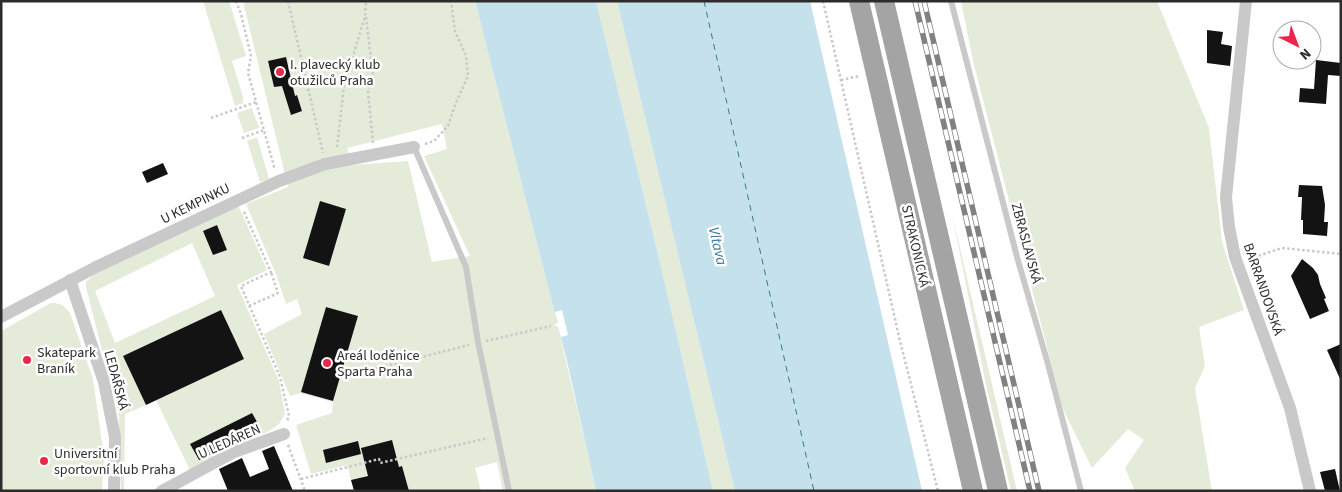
<svg xmlns="http://www.w3.org/2000/svg" width="1342" height="492" viewBox="0 0 1342 492" font-family="'Source Sans 3',sans-serif">
	<rect width="100%" height="100%" fill="#fff"/>
	<!-- green -->
	<path fill="#e4ebd9" fill-rule="evenodd" d="M203,1H229L246,56L232,61L243,97V103L235,106Z
		M243,1H475L558,326L596,491H503L497,462L475,468L481,491H409L402,466L351,480L347,465L311,474L296,425L332,413L333,402L300,393L290,396L264,334L302,314L297,299L286,304L276,274L246,204L288,187ZM286,57L292,83L274,87L268,62ZM297,95L302,111L291,115L286,99ZM442,124L447,149L424,156L470,256L432,262L408,161L352,165L347,148ZM320,202L346,209L329,266L303,258ZM326,307L358,316L333,401L301,392Z
		M596,1H617L735,491H713L658,254Z
		M961,1H1157L1209,128L1222,242L1244,310L1199,327L1205,366L1195,388L1212,491H1135L1125,468L1144,440L1128,429L1092,468L1063,409L974,65Z
		M252,108L259,128L244,133L237,113Z
		M257,137L269,179L260,182L247,141Z
		M238,205L267,270L237,285L279,381L285,414L279,424L267,432L200,465L191,473L155,491H150L190,470L156,400L244,359L221,310L123,356L146,405L125,414L124,491H121L119,417L86,287V282L93,275ZM217,225L227,250L213,255L203,231ZM192,243L215,296L115,343L95,291ZM252,413L260,429L198,460L191,444Z
		M952,214L1017,491H1011L985,380Z
		M51,303C60,303 64,305 70,313L93,379L104,457L102,491H1V331Z"/>
	<!-- water -->
	<path fill="#c4e1ec" d="M475,1H596L658,254L713,491H596L567,361Z
		M617,1H810L922,491H735Z"/>
	<!-- pier -->
	<path fill="#fff" d="M562,310L568,335L561,337L558,326H555V324L558,323L555,312Z"/>
	<g fill="none" stroke-linecap="round" stroke-linejoin="round">
		<!-- ferry -->
		<path stroke="#387891" stroke-width="1" stroke-dasharray="6 5" stroke-linecap="butt" d="M704,1L814,491"/>
	</g>
	<!-- building -->
	<path fill="#131313" d="M1207,30L1223,32L1221,44L1232,46L1230,66L1207,63Z
		M286,57L295,96L297,95L302,111L291,115L282,86L274,87L268,61Z
		M1316,60L1341,63V76L1328,75L1326,104L1299,102L1300,88L1314,89Z
		M163,163L168,174L147,183L142,172Z
		M1299,185L1322,186L1325,205L1324,222H1328L1327,236L1303,234V220H1301L1302,197H1298Z
		M320,201L346,209L329,266L303,258Z
		M217,225L227,250L213,255L203,231Z
		M1302,259L1313,268L1318,275L1320,284L1326,298L1324,299L1329,311L1310,319L1291,276Z
		M326,307L358,316L333,401L301,392Z
		M221,310L244,359L146,405L123,356Z
		M1341,344V381L1327,350Z
		M252,413L261,429L199,460L190,444Z
		M392,440L399,467L402,466L409,491H354L351,480L368,476L361,448Z
		M358,441L361,454L326,463L323,450Z
		M274,446L293,491H228L219,469L242,458L250,477L269,469L262,451Z
		M1335,469L1340,491H1325L1320,472Z"/>
	<g fill="none" stroke-linecap="round" stroke-linejoin="round">
		<!-- path -->
		<path stroke="#c9c9c9" stroke-width="2.5" stroke-dasharray="2.5 2.5" stroke-linecap="butt" d="M236,1L241,14L251,56L248,73L275,170
			M288,1L323,153
			M823,1L900,341L938,491
			M366,17L373,75L368,91L373,143
			M841,80L859,76
			M211,118L256,102
			M242,138L264,130
			M425,144L434,141L448,126L455,105L468,76L466,56L455,31L451,1
			M337,147L344,86L365,16L366,1
			M244,212L271,272L241,286L280,377L289,416L287,421
			M1249,259L1282,248L1341,254
			M249,306L278,293L271,272
			M486,341L551,326
			M351,375L469,345
			M288,445L305,491
			M301,479L379,459L380,463L488,438"/>
		<!-- service -->
		<path stroke="#c9c9c9" stroke-width="6" d="M951,1L1017,257L1048,364L1081,491
			M414,147L466,267L478,342L509,491"/>
		<!-- minor -->
		<path stroke="#c9c9c9" stroke-width="12" d="M1246,1L1226,197L1229,227L1235,257L1290,408L1310,491
			M70,280L104,382L115,437L114,491
			M1,317L96,267L279,181L325,164L414,147
			M162,491L234,452L284,434"/>
		<!-- primary -->
		<path stroke="#a4a4a4" stroke-width="20" d="M859,1L973,491
			M884,1L998,491"/>
		<defs>
			<path id="rail" d="M915,1L1030,491
				M924,1L1039,491"/>
		</defs>
		<!-- rail casing -->
		<use href="#rail" stroke="#818181" stroke-width="5.5"/>
		<!-- rail -->
		<use href="#rail" stroke="#fff" stroke-width="4" stroke-dasharray="11" stroke-linecap="butt"/>
	</g>
	<!-- markers -->
	<g fill="#ec264a" stroke="#fff" stroke-width="2">
		<circle cx="280" cy="72" r="5"/>
		<circle cx="27" cy="360" r="5"/>
		<circle cx="327" cy="363" r="5"/>
		<circle cx="44" cy="461" r="5"/>
	</g>
	<g text-anchor="middle" stroke-width="5" stroke-linejoin="round" paint-order="stroke">
		<!-- poi labels -->
		<g font-size="14" fill="#2c2c2c" stroke="#fff" text-anchor="start">
			<text x="290" y="69">I. plavecký klub<tspan x="290" dy="16">otužilců Praha</tspan></text>
			<text x="37" y="357">Skatepark<tspan x="37" dy="16">Braník</tspan></text>
			<text x="337" y="360">Areál loděnice<tspan x="337" dy="16">Sparta Praha</tspan></text>
			<text x="54" y="458">Universitní<tspan x="54" dy="16">sportovní klub Praha</tspan></text>
		</g>
		<!-- street labels -->
		<g font-size="14" fill="#2c2c2c" stroke="#fff">
			<text transform="translate(195 203) rotate(-26)" y="5">U KEMPINKU</text>
			<text transform="translate(1027 243) rotate(75)" y="5">ZBRASLAVSKÁ</text>
			<text transform="translate(916 246) rotate(77)" y="5">STRAKONICKÁ</text>
			<text transform="translate(1264 289) rotate(71)" y="5">BARRANDOVSKÁ</text>
			<text transform="translate(117 380) rotate(75)" y="5">LEDAŘSKÁ</text>
			<text transform="translate(229 441) rotate(-24)" y="5">U LEDÁREN</text>
		</g>
		<!-- water labels -->
		<g font-size="15" font-style="italic" fill="#387891" stroke="#fff">
			<text transform="translate(718 246) rotate(77)" y="5">Vltava</text>
		</g>
	</g>
	<!-- border -->
	<rect width="1342" height="492" fill="none" stroke="#2c2c2c" stroke-width="5"/>
	<!-- north arrow -->
	<g transform="translate(1297 45) rotate(138)"><circle r="24" fill="#ffffff" stroke="#ababab"/>
	<path d="M0-4L9 19L0 12L-9 19Z" fill="#ec264a"/>
	<text y="-8" font-size="14" font-weight="bold" text-anchor="middle" fill="#2c2c2c">N</text>
	</g>
</svg>
